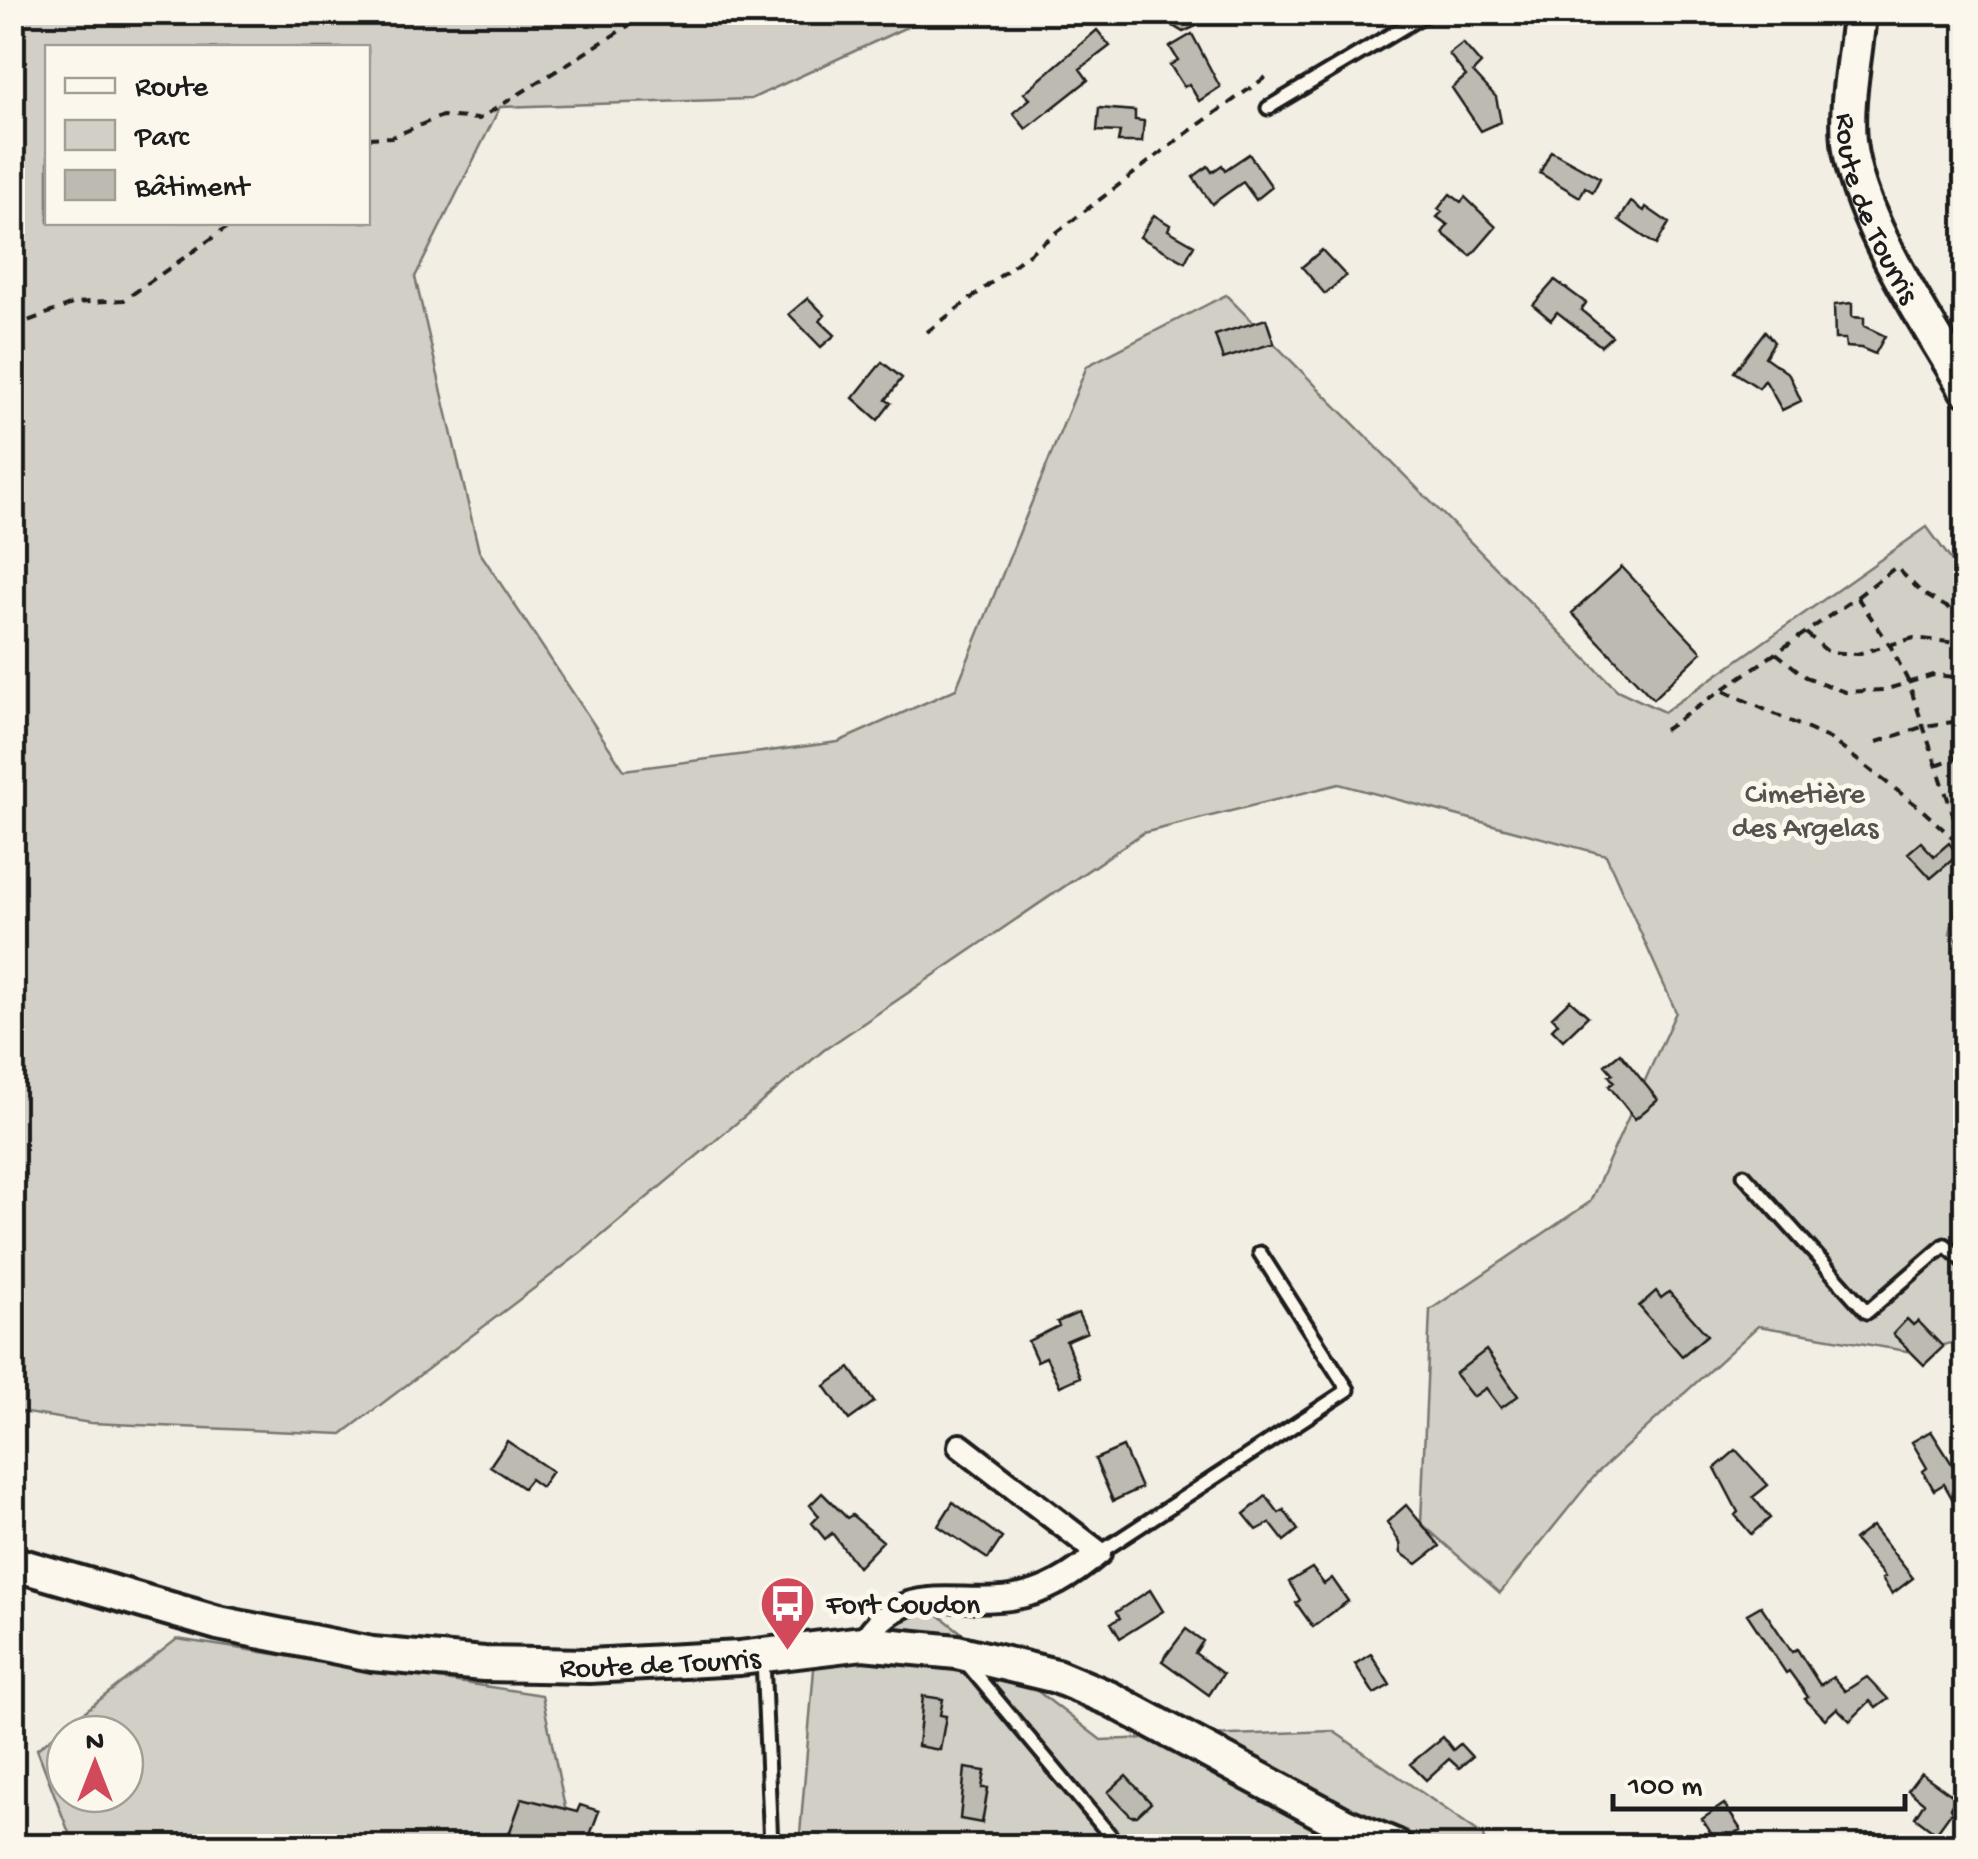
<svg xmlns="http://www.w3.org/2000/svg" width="1978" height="1859" viewBox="0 0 1978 1859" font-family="'Gochi Hand',sans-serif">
	<rect width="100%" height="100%" fill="#f2eee4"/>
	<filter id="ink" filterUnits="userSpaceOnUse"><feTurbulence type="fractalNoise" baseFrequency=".01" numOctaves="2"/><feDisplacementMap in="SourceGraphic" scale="20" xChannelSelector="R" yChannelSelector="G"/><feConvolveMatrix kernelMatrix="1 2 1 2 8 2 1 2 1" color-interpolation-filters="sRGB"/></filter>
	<g filter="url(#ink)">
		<!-- green -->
		<path fill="#d2cfc6" stroke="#777671" stroke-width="2.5" fill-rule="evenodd" d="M13,13H937L751,99L500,107L415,277L479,551L624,770L838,742L956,689L1087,366L1226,295L1617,690L1664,712L1927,527L1965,579L1966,894L1957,903L1950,933L1966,949L1965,1340L1912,1352L1758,1326L1597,1473L1500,1593L1421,1523L1430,1310L1590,1202L1676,1012L1606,855L1339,784L1143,833L824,1050L582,1252L342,1434L91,1423L13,1411ZM48,48H368V222H48Z
			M914,1596L1101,1740L1333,1731L1483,1835L1485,1846H799L814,1669Z
			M177,1639L542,1695L573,1846H74L37,1749ZM65,1734H125V1794H65Z"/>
		<!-- building -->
		<path fill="#bdbab1" stroke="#1c1c1c" stroke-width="2.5" d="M1150,12H1227L1183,32Z
			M1097,30L1110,46L1080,69L1088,80L1026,129L1013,113L1030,99L1024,93Z
			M1192,34L1220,87L1199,101L1189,84L1184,87L1170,65L1178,60L1170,47Z
			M1463,43L1481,64L1473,72L1496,97L1501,122L1481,131L1452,88L1466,76L1449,54Z
			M1099,108L1135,111V120L1144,121L1142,142H1118L1120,132L1097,131Z
			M1551,151L1600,178L1593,192L1585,187L1580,197L1540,173Z
			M1249,154L1272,187L1256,200L1243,182L1212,204L1193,177L1208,166L1212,172L1222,165L1225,170Z
			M1450,194L1461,202L1465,197L1496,227L1471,256L1442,233L1448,225L1437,217L1442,212L1438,209Z
			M1631,202L1644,211L1646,207L1669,223L1656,245L1619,220Z
			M1154,215L1170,225L1168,230L1194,245L1185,262L1140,237Z
			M1322,250L1346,276L1325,294L1302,267Z
			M1555,280L1586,303L1581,310L1612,336L1601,346L1557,312L1551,320L1533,305Z
			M808,298L825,315L820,321L835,335L821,347L789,314Z
			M1852,303V317L1864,318V326L1885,336L1875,354L1861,348L1846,347L1845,339H1835L1834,305Z
			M1266,319L1274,343L1223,359L1215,335Z
			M1765,331L1774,342L1765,357L1789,374L1801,401L1782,410L1765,380L1759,388L1734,372Z
			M882,362L902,378L886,400L891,403L878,420L853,398Z
			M1622,567L1702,652L1653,699L1572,613Z
			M1921,842L1934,856L1949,843L1958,855L1931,878L1908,853Z
			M1570,1000L1588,1016L1563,1040L1552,1029L1558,1023L1552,1017Z
			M1620,1053L1658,1100L1635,1119L1609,1086L1614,1082L1609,1076L1613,1074L1605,1065Z
			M1656,1291L1661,1298L1669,1292L1707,1335L1682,1356L1639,1306Z
			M1078,1313L1087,1332L1066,1341L1080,1377L1060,1386L1046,1357L1037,1361L1028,1341L1059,1326L1057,1322Z
			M1907,1319L1913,1325L1918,1321L1943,1347L1924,1365L1893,1334Z
			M1486,1350L1518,1396L1501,1408L1486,1388L1473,1397L1455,1374Z
			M850,1368L874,1402L849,1420L825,1386Z
			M1931,1431L1966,1486V1493L1953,1500L1944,1484L1934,1490L1923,1471L1927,1468L1912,1442Z
			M507,1441L552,1471L541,1487L530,1479L523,1488L490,1466Z
			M1123,1447L1141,1488L1113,1501L1095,1459Z
			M1736,1450L1768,1485L1753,1497L1770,1518L1751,1534L1735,1515L1738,1512L1715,1468Z
			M822,1493L847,1518L852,1515L883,1541L858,1567L832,1533L825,1539L812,1523L819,1516L810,1505Z
			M1266,1496L1279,1513L1284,1510L1298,1530L1284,1541L1270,1523L1257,1530L1244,1514Z
			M953,1502L1002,1538L988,1559L938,1526Z
			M1406,1505L1440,1546L1417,1564L1401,1553L1400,1543L1387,1522Z
			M1872,1526L1913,1578L1892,1594L1882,1579L1885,1577L1854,1540Z
			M1312,1568L1324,1584L1332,1578L1348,1601L1313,1627L1296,1603L1300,1600L1289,1582Z
			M1150,1590L1163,1611L1120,1638L1111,1623L1120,1618L1116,1612Z
			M1761,1606L1792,1652L1797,1649L1820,1685L1833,1677L1845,1691L1867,1677L1888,1699L1876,1708L1870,1701L1850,1721L1837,1708L1825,1719L1805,1699L1808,1697L1789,1671L1786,1673L1747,1614Z
			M1186,1629L1203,1641L1195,1653L1223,1674L1209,1695L1162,1661Z
			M1371,1654L1390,1685L1374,1694L1355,1664Z
			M923,1696L943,1699L940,1715L946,1716L940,1750L918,1746Z
			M1443,1737L1453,1750L1460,1744L1472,1757L1459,1768L1449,1759L1426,1780L1410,1764Z
			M965,1768L985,1771L982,1788H988L982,1823L960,1819Z
			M1921,1773L1956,1798L1950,1808L1952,1811L1936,1833L1915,1817L1924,1803L1908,1790Z
			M1126,1776L1151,1803L1137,1816H1131L1108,1792Z
			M522,1798L577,1812L580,1805L599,1811L587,1843L567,1837L563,1846H542L543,1842L509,1834Z
			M1724,1804L1741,1830L1736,1832L1745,1846H1719L1702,1819Z"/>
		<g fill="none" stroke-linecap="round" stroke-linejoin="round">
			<defs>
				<path id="lane" d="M1268,108L1429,12
					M1965,849L1966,850
					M1744,1175L1867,1312L1945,1245L1966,1263
					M1099,1553L1348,1390L1260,1253
					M763,1659L771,1846
					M966,1663L1119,1846"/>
				<path id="street" d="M863,1643C901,1580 952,1606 1010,1598C1046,1593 1072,1576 1099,1553L960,1446"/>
				<g id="secondary">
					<path id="s1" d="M1859,12C1856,56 1845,98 1849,142C1857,219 1927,321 1966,389"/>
					<path id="s2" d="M12,1563L218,1623L372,1654L484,1664L589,1666L740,1658L863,1643L957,1652L1056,1676L1111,1699L1345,1825L1395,1846"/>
				</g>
			</defs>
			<!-- lane casing -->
			<use href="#lane" stroke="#1c1c1c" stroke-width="19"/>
			<!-- street casing -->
			<use href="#street" stroke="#1c1c1c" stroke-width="30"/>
			<!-- secondary casing -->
			<use href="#secondary" stroke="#1c1c1c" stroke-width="40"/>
			<!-- path -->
			<path stroke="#1c1c1c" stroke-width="4" stroke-dasharray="10 8" stroke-linecap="butt" d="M368,138L392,137L442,116L479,119L636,21L684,13L833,18L1033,12
				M12,327L75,303L124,300L235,222
				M927,332L1180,138L1266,77
				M1857,597L1896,567L1922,593L1959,614L1966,615
				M1806,633L1828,652L1857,654L1914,638L1966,644
				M1776,653L1806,677L1845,692L1884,690L1933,675L1966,678
				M1724,691L1830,739L1920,808L1954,839
				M1664,730L1857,597L1890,645L1908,681L1960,835
				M1877,742L1925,726L1966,720
				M1936,765L1966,754"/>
			<!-- lane -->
			<use href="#lane" stroke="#fbf7ec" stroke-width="11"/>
			<!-- street -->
			<use href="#street" stroke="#fbf7ec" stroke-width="22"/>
			<!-- secondary -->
			<use href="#secondary" stroke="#fbf7ec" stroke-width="32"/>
		</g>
	</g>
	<!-- icons -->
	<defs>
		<symbol id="bus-pin" viewBox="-11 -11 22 30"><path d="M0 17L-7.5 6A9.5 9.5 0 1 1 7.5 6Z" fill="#d1495b" stroke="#fbf7ec"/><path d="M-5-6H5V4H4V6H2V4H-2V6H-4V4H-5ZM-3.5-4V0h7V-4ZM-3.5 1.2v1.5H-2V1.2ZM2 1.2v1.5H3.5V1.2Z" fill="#fff"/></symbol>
	</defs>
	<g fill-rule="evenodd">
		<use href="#bus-pin" x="756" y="1572" width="63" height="86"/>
	</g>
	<g text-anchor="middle" stroke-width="10" stroke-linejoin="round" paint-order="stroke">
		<!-- street labels -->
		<g font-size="30" fill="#1c1c1c" stroke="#fbf7ec">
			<text dy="10" stroke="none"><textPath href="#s1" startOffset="202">Route de Tourris</textPath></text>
			<text dy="10" stroke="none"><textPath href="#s2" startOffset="660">Route de Tourris</textPath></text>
		</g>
		<!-- park labels -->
		<g font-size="30" fill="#53524f" stroke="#fbf7ec">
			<text x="1805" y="802">Cimetière<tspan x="1805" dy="34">des Argelas</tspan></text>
		</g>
		<!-- poi labels -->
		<g font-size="30" fill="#1c1c1c" stroke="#fbf7ec" text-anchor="start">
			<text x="826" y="1613">Fort Coudon</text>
		</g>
	</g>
	<!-- margin -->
	<rect width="1978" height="1859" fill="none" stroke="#fbf7ec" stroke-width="50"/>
	<rect x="25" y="25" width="1928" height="1809" fill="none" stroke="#1c1c1c" stroke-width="4" filter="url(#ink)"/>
	<!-- legend -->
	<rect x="45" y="45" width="325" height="180" fill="#fbf7ec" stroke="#a29f99" stroke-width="2.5"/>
	<rect x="65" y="78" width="50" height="15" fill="#fbf7ec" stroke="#a29f99" stroke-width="2.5"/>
	<text x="135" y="95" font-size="30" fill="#1c1c1c">Route</text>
	<rect x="65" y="120" width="50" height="30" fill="#d2cfc6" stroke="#a29f99" stroke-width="2.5"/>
	<text x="135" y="145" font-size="30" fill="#1c1c1c">Parc</text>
	<rect x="65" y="170" width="50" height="30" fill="#bdbab1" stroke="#a29f99" stroke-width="2.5"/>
	<text x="135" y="195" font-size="30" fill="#1c1c1c">Bâtiment</text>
	<!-- north arrow -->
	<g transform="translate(95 1764)"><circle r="48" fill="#fbf7ec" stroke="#a29f99" stroke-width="2.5"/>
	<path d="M0-8L18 38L0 25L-18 38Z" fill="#d1495b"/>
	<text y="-15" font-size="28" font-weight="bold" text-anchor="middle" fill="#1c1c1c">N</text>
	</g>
	<!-- scale -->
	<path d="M1613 1794v15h292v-15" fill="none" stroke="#1c1c1c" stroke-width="5"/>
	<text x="1628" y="1794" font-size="30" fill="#1c1c1c" stroke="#fbf7ec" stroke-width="8" paint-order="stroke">100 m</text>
</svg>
